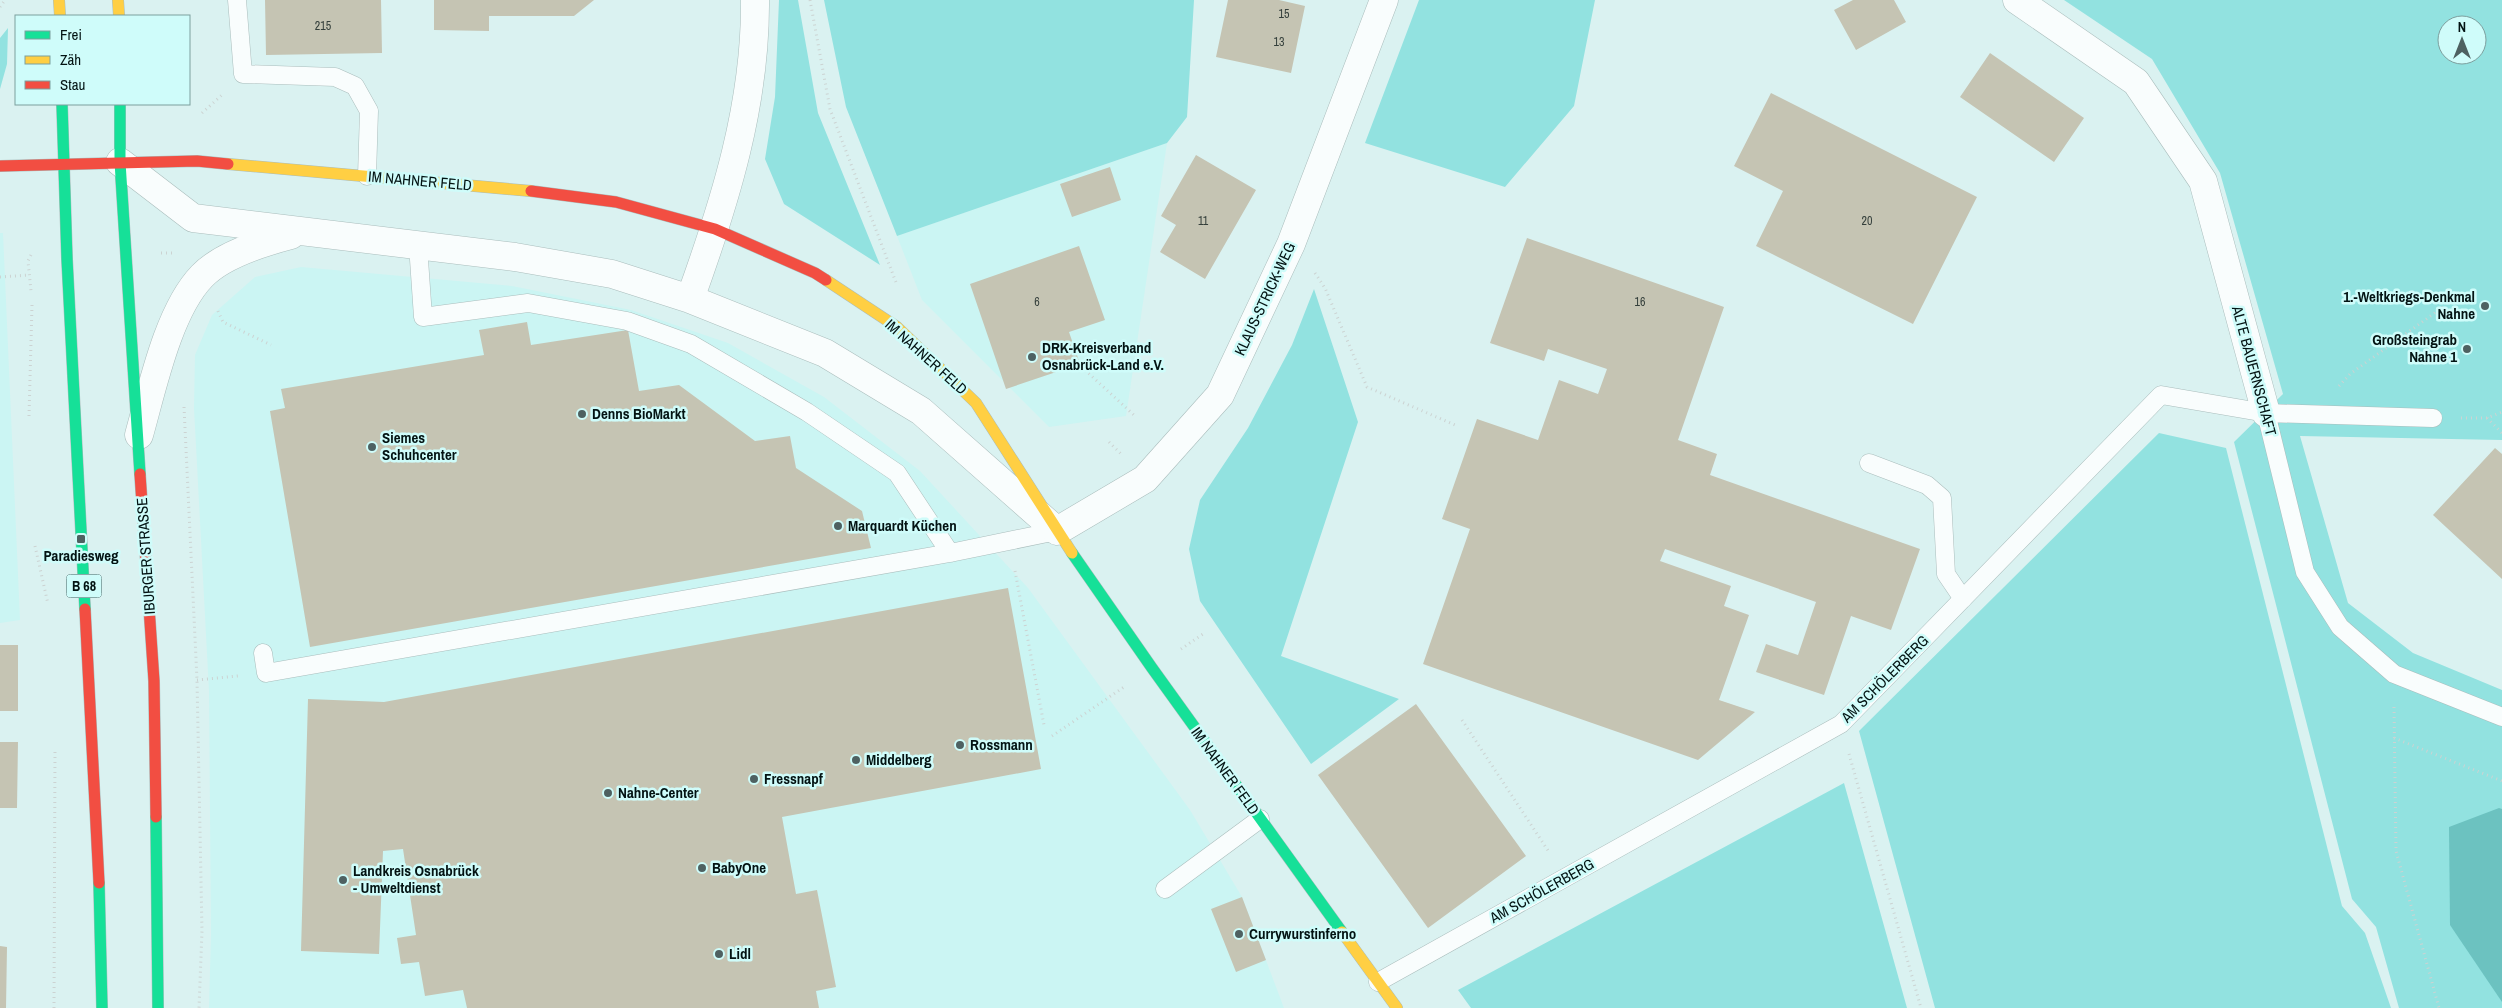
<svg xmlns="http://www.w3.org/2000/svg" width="2502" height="1008" viewBox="0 0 2502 1008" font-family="'Archivo Narrow',sans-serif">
	<rect width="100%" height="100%" fill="#daf2f1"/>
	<!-- built -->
	<path fill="#cbf5f3" d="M1167,143L1126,416L1049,427L922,300L897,236Z
		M0,233H3L20,620L0,623Z
		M301,267L512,286L631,310L728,343L824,397L920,471L1028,588L1190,810L1242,897L1284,1008H209L211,935L209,691L194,408L195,355L212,315L255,277Z"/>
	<!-- green -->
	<path fill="#92e2e0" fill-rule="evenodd" d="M779,0H798L818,113L880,265L784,204L765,159L775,97Z
		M824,0H1194L1187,117L1167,143L897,236L846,107Z
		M1419,0H1595L1574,106L1505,187L1365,143Z
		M2064,0H2502V440L2300,436L2348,603L2413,653L2502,690V1008H2399L2376,927L2352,899L2234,442L2283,394L2220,173L2152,59ZM2447,25H2477V55H2447Z
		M8,28L7,64L0,89V38Z
		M1314,289L1358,422L1281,656L1399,699L1311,764L1200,601L1189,549L1200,500L1248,428L1292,345Z
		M2159,433L2226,448L2342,906L2365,933L2391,1008H1935L1859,731Z
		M1844,783L1907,1008H1471L1458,990Z"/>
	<!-- water -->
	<path fill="#6cc2c0" d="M2499,808L2502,809V1002L2450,925L2449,827Z"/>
	<!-- building -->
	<path fill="#c5c4b3" d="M265,0H381L382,53L266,55Z
		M434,0H594L574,16H489V31L434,30Z
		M1228,0H1279L1305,6L1291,73L1216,57Z
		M1853,0H1894L1906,22L1856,50L1834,10Z
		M1990,53L2084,118L2054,162L1960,97Z
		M1771,93L1977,197L1913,324L1756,246L1783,191L1734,166Z
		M1196,155L1256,190L1205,279L1160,252L1176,225L1161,216Z
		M1110,167L1121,200L1072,217L1060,184Z
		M1527,238L1724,307L1678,440L1717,454L1710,475L1920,549L1891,630L1851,616L1824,695L1756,672L1766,644L1798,655L1816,602L1665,549L1660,561L1731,586L1724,606L1749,615L1719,700L1755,712L1698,760L1423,664L1470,529L1442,519L1477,419L1538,440L1559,380L1598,394L1607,369L1548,349L1544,361L1490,343Z
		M1079,246L1105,320L1069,332L1080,364L1006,389L970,284Z
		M527,322L531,345L628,330L639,391L679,385L755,441L790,436L796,468L862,511L871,548L310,647L270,411L285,408L281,389L484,355L479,330Z
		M2495,448L2502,454V579L2433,515Z
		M1008,588L1041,769L782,817L796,894L817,890L836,987L816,991L819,1008H467L463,990L425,996L419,962L401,964L397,938L416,935L403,849L383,851L379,954L301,951L308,699L384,702Z
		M0,645H18V711H0Z
		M1416,704L1526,856L1428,928L1318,775Z
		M0,742H18L17,808H0Z
		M1242,897L1266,960L1236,972L1211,909Z
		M0,946L7,947L6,1008H0Z"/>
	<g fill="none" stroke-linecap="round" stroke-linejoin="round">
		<defs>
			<path id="lane" d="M237,0L243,74L335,77L355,86L369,111L367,176
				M418,245L423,317L528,303L627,321L691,344L807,412L897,473L950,553
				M2266,413L2305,572L2340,627L2394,674L2502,717
				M1869,463L1927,485L1942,498L1946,574L1963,599
				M263,653L266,673L950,553L1057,531
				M1165,889L1260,819
				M1378,982L1841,724L2161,395L2266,413L2433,418"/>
			<path id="street" d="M2017,0L2136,82L2203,181L2266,413
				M120,162L193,218L515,257L612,274L690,299L825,353L921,411L1057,531L1145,479L1220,395L1291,244L1384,0
				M690,299C725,202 756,104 755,0
				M139,435C152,389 168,311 202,276C222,255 264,242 291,235"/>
			<path id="fast" d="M62,104L67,259L85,609
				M120,104V162L140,474
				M1072,553L1152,668L1342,932
				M156,817L158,1008
				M99,883L102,1008"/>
			<path id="slow" d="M59,0L60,16
				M118,0L119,16
				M228,164L531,191
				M826,280L897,327L976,403L1072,553
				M1342,932L1397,1008"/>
			<path id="jam" d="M0,166L197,161L228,164
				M531,191L616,202L715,229L815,273L826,280
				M140,474L154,681L156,817
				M85,609L99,883"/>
		</defs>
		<!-- lane casing -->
		<use href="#lane" stroke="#aabdbc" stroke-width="19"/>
		<!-- street casing -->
		<use href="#street" stroke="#aabdbc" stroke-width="29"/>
		<!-- fast casing -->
		<use href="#fast" stroke="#aabdbc" stroke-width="12"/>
		<!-- slow casing -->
		<use href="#slow" stroke="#aabdbc" stroke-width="12"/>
		<!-- jam casing -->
		<use href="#jam" stroke="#aabdbc" stroke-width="12"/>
		<!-- path -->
		<path stroke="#ccd3d2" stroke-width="3" stroke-dasharray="1 4" stroke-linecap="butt" d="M810,0L830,109L897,285
			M0,7L5,0
			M202,113L223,94
			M161,253H175
			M31,255L28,261L31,291
			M1315,273L1325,288L1367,387L1455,425
			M0,277L30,275
			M218,311L223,322L271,345
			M1085,370L1135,416
			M2339,386L2350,374L2443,307
			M184,407L197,680L202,931L199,1008
			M29,416L32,305
			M2461,418H2487L2502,412
			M2487,418L2502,433
			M1109,442L1121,454
			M35,546L48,604
			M1015,571L1044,725
			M1181,649L1203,634
			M197,680L238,676
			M2394,707L2396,851L2439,1008
			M1462,720L1549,852
			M1052,736L1124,687
			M2394,738L2502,781
			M1849,754L1921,1008
			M54,1008L55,750"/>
		<!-- lane -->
		<use href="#lane" stroke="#f9fdfd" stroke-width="18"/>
		<!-- street -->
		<use href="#street" stroke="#f9fdfd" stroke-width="28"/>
		<!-- fast -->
		<use href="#fast" stroke="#16e098" stroke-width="11"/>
		<!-- slow -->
		<use href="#slow" stroke="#ffcf43" stroke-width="11"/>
		<!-- jam -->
		<use href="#jam" stroke="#f24e42" stroke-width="11"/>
	</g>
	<!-- markers -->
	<g fill="#4e6161" stroke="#cffcfa" stroke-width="2">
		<circle cx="2485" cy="306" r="5"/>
		<circle cx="2467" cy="349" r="5"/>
		<circle cx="1032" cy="357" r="5"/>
		<circle cx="582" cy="414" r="5"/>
		<circle cx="372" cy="447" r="5"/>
		<circle cx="838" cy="526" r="5"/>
		<rect x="76" y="534" width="10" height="10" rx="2.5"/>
		<circle cx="960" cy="745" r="5"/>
		<circle cx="856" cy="760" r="5"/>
		<circle cx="754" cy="779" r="5"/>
		<circle cx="608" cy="793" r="5"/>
		<circle cx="702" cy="868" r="5"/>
		<circle cx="343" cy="880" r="5"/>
		<circle cx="1239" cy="934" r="5"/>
		<circle cx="719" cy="954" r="5"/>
	</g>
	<g text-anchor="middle" stroke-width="5" stroke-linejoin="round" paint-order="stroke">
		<!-- number labels -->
		<g font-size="12" fill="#343f3b">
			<text x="1284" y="18">15</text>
			<text x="323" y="30">215</text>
			<text x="1279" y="46">13</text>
			<text x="1203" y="225">11</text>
			<text x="1867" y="225">20</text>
			<text x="1037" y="306">6</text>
			<text x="1640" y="306">16</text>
		</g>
		<!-- shield labels -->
		<rect fill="#cffcfa" stroke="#405958" stroke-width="1" x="66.5" y="574.5" width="35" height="23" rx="4"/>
		<g font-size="14" font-weight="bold" fill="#031313">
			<text x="84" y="591">B 68</text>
		</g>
		<!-- street labels -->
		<g font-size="15" fill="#031313" stroke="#cffcfa">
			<text transform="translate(420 181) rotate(5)" y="5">IM NAHNER FELD</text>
			<text transform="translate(1265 299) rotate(-65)" y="5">KLAUS-STRICK-WEG</text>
			<text transform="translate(926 357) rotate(42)" y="5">IM NAHNER FELD</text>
			<text transform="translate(2254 371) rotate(75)" y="5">ALTE BAUERNSCHAFT</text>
			<text transform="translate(146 556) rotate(-94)" y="5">IBURGER STRASSE</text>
			<text transform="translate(1885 679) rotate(-45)" y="5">AM SCHÖLERBERG</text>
			<text transform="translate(1225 771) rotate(54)" y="5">IM NAHNER FELD</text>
			<text transform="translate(1542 891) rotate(-29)" y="5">AM SCHÖLERBERG</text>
		</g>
		<!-- poi labels -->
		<g font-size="15" font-weight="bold" fill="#031313" stroke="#cffcfa" text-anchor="start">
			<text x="2475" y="302" text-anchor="end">1.-Weltkriegs-Denkmal<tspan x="2475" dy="17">Nahne</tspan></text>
			<text x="2457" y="345" text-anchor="end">Großsteingrab<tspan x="2457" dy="17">Nahne 1</tspan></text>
			<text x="1042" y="353">DRK-Kreisverband<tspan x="1042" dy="17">Osnabrück-Land e.V.</tspan></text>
			<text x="592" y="419">Denns BioMarkt</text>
			<text x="382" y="443">Siemes<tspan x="382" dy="17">Schuhcenter</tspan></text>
			<text x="848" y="531">Marquardt Küchen</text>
			<text x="81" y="561" text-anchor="middle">Paradiesweg</text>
			<text x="970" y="750">Rossmann</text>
			<text x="866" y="765">Middelberg</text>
			<text x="764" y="784">Fressnapf</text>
			<text x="618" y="798">Nahne-Center</text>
			<text x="712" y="873">BabyOne</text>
			<text x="353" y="876">Landkreis Osnabrück<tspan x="353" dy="17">- Umweltdienst</tspan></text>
			<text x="1249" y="939">Currywurstinferno</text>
			<text x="729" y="959">Lidl</text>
		</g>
	</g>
	<!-- legend -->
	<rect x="15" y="15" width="175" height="90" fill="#cffcfa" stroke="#7d9f9e"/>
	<rect x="25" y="31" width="25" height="8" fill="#16e098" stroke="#7d9f9e"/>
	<text x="60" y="40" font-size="15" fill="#031313">Frei</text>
	<rect x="25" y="56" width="25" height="8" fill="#ffcf43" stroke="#7d9f9e"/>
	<text x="60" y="65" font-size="15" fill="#031313">Zäh</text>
	<rect x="25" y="81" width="25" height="8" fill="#f24e42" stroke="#7d9f9e"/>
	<text x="60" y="90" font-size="15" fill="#031313">Stau</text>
	<!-- north arrow -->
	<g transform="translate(2462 40)"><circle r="24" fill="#cffcfa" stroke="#7d9f9e"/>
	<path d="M0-4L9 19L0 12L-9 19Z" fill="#4e6161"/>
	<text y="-8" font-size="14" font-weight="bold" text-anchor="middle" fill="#031313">N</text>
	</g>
</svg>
